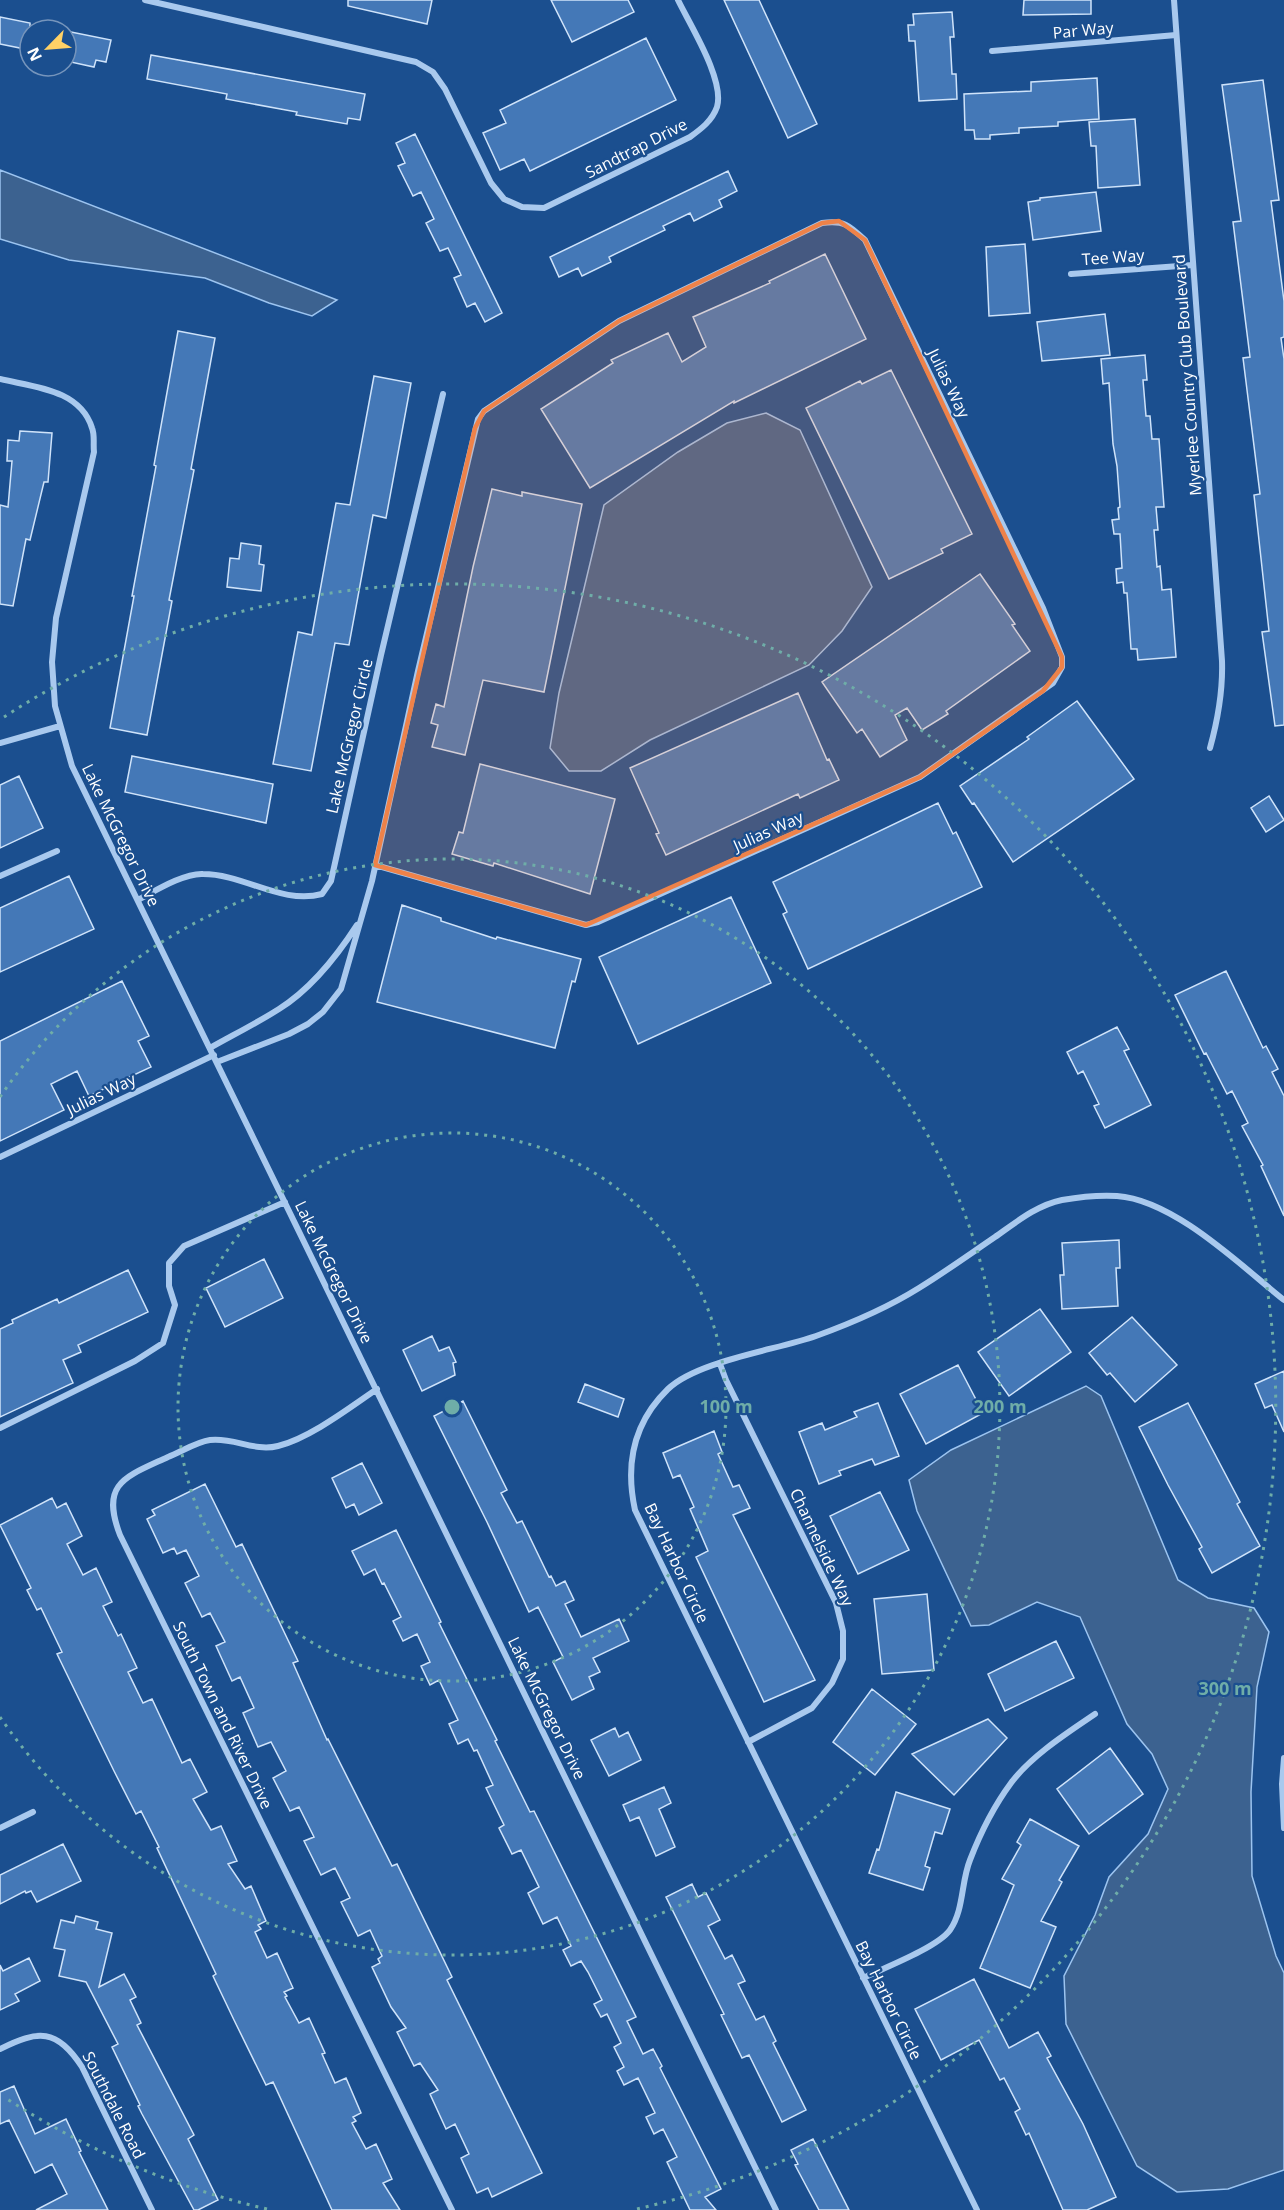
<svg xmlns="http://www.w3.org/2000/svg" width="1284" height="2210" viewBox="0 0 1284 2210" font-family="'Open Sans',sans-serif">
	<rect width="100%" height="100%" fill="#1b4f8f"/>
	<!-- water -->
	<path fill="#3c6290" stroke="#9cc4f0" stroke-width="1.5" d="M0,170L337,300L312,316L269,303L205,278L69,260L0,239Z
		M766,413L800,430L872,587L842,631L809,665L650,740L601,771H569L550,748L559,693L604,505L678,452L727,423Z
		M1086,1386L1101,1396L1178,1580L1208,1598L1254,1608L1269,1632L1257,1687L1251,1792L1252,1876L1276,1956L1284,1973V2170L1228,2189L1177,2192L1137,2166L1066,2024L1064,1976L1095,1915L1109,1877L1148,1834L1168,1789L1152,1754L1127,1724L1080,1617L1037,1602L989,1625L971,1626L917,1511L909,1480L951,1450Z"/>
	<!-- building -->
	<path fill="#4478b7" stroke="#cfe3fa" stroke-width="1.5" d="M348,0H432L427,24L348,6Z
		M551,0H628L634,12L572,42Z
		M724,0H759L817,124L788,138Z
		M1024,0H1091V14L1023,15Z
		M952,12L954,37H950L952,74H956L957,99L919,101L915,41H909L908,25H914L913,14Z
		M0,17L30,23V45L26,44L25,49L0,44Z
		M66,31L111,40L106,62L96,60L94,67L66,61Z
		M646,38L676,100L530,171L524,159L500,170L483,133L506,123L500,110Z
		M151,55L365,94L360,120L348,118L347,124L296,115L297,112L226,99L227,94L147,79Z
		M1097,78L1099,119L1058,122V126L1019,128V133L990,135V139H975L974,130H965L964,94L1031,91V82Z
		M1263,80L1279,200L1271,201L1284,301V337L1281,338L1284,359V725L1275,726L1262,632L1269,631L1254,495L1260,494L1243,358L1250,357L1233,222L1241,221L1222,85Z
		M1135,119L1140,185L1098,188L1096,146H1091L1089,122Z
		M415,134L502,313L485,322L475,303L467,307L454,278L461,275L448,248L440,251L426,223L434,219L421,192L413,196L398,166L405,163L396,143Z
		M728,171L737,191L719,200L722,207L694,221L690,213L663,226L665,230L609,257L611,262L582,276L578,268L559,277L550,257Z
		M1096,192L1101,231L1033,240L1028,202L1040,200V198Z
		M1025,244L1030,313L989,316L986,247Z
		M825,254L866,339L734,403V401L590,488L541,409L613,363L611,360L668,333L682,362L706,347L693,317L770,283L769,281Z
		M1105,314L1110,355L1042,361L1037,322Z
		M178,331L215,338L191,469L194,470L169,600L172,601L147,735L110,728L134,596H132L156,466L154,465Z
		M1145,355L1147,380H1143L1146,416H1150L1152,439H1159L1164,507H1156L1158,530H1154L1157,567L1160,566L1162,590L1171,589L1176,657L1138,660L1137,649H1131L1127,593H1124L1123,582L1117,583L1116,569L1122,568L1120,534H1114L1112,520L1119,519L1118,508L1120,507L1117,466L1113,444L1109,383L1103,384L1101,359Z
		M891,370L972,534L941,549L943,553L889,579L806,408L860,381L862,384Z
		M374,376L411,383L386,518L373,515L349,645L335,643L311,771L273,764L298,632L312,635L336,503L350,505Z
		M20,431L52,433L48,482H44L30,540L26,539L13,606L0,604V505L8,507L12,461H7L8,440L19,441Z
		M492,489L522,496V492L582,504L544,692L483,680L465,755L432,747L438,725L431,723L436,704L444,707L473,567Z
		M241,543L261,546L259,564L264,565L261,591L227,587L230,558L239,559Z
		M980,574L1015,624L1012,625L1030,651L946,711L948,714L922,730L907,708L895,715L907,740L880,757L862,729L857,733L822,682Z
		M798,693L827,760L829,759L839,780L800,798L798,794L666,855L656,834L659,833L630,768Z
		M1077,701L1134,779L1013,862L974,803L972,804L960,786L1029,739L1027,737Z
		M132,756L273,784L266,823L125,792Z
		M480,764L615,799L590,894L494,863L493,866L452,854L459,832L463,833Z
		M19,776L43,828L0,848V785Z
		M1269,796L1284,820L1266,832L1251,808Z
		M938,803L953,834L956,832L982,887L808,969L783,914L787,912L773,882Z
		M69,876L94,929L0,972V908Z
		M731,897L771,983L638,1044L599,957Z
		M402,905L441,918V921L496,939L497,937L581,959L575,982L572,981L555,1048L377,1002Z
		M1226,971L1263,1048L1266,1046L1278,1069L1272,1072L1284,1096V1216L1261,1166L1263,1165L1242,1126L1248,1123L1232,1091L1227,1094L1206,1053L1204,1054L1175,995Z
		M122,981L149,1036L138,1041L151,1067L89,1096L77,1071L51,1084L64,1110L0,1141V1041Z
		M1117,1027L1129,1049L1124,1051L1151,1105L1105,1128L1094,1106L1099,1104L1083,1071L1078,1074L1067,1052Z
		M1119,1240L1120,1268H1116L1118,1306L1062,1309L1060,1275H1064L1062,1243Z
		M264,1259L283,1298L225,1327L206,1288Z
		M128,1270L148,1312L78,1345L81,1352L63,1360L73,1383L0,1417V1329L13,1323L12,1320L57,1299L59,1303Z
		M1040,1309L1071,1352L1009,1396L978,1352Z
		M1132,1317L1177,1365L1135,1402L1110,1373L1107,1375L1089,1353Z
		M432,1336L439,1351L449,1347L456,1362L453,1363L455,1375L422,1391L403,1350Z
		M958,1365L983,1413L926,1444L900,1394Z
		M1284,1371V1432L1272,1405L1265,1408L1255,1384Z
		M585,1384L624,1399L618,1417L578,1402Z
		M463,1401L507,1490L501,1493L517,1523L522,1521L549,1577L551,1576L556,1586L565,1581L574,1600L565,1604L581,1637L619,1619L629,1641L593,1658L600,1672L589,1677L594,1689L572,1700L553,1662L563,1657L538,1607L529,1612L487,1522L434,1416Z
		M878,1403L899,1456L875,1465L872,1459L839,1471L841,1475L819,1484L799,1432L822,1423L825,1430L857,1417L854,1412Z
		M1188,1403L1240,1502L1237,1504L1260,1546L1212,1573L1199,1549L1202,1547L1168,1485L1139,1427Z
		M714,1431L722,1452L718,1454L733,1487L739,1485L750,1508L733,1515L815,1680L764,1702L696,1557L708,1551L690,1509L694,1507L680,1475L673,1478L663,1453Z
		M362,1463L382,1503L359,1515L354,1504L346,1508L332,1478Z
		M205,1484L236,1547L242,1544L298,1661L293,1663L327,1740L328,1739L392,1866L397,1864L452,1977L447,1980L542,2173L492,2197L488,2188L477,2193L461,2158L469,2154L455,2124L446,2129L430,2094L438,2090L420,2063L414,2066L397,2032L406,2028L391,2007L372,1967L380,1963L378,1959L382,1956L370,1930L358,1936L341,1902L350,1898L335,1868L321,1875L304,1841L314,1837L299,1807L290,1811L273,1778L286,1771L271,1742L258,1747L243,1713L254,1708L240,1677L232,1681L216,1646L225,1642L210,1613L202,1617L185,1583L199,1576L186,1550L177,1554L174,1548L163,1553L147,1519L155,1515L152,1510Z
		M880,1492L909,1550L858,1574L830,1516Z
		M52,1498L57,1508L66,1503L82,1536L67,1544L83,1575L96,1568L112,1602L103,1606L118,1636L121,1634L137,1668L128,1672L143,1703L152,1699L182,1763L190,1759L207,1792L193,1799L211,1830L221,1826L237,1861L228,1864L245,1889L251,1886L266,1921L258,1925L261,1929L255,1932L267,1958L277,1953L293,1988L284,1992L287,1996L285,1997L299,2023L309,2018L325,2053L322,2054L335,2083L346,2078L361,2113L353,2117L356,2121L352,2123L366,2149L376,2144L392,2179L383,2183L400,2210H332L273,2082L266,2085L234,2020L213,1976L216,1974L157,1848L159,1847L141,1811L136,1814L114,1771L57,1654L62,1652L41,1608L37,1610L27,1590L31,1588L0,1525Z
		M396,1530L441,1622L439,1623L497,1740L495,1741L530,1812L534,1811L636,2017L627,2021L643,2054L653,2049L662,2066L660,2068L721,2189L705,2197L716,2210H690L667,2162L677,2157L663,2129L654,2134L646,2117L655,2113L638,2078L624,2085L617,2071L624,2067L614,2047L621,2043L607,2014L601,2017L594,2004L602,2000L588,1972L581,1961L571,1966L563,1950L571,1946L557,1917L543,1924L528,1893L539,1887L521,1850L512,1854L499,1828L504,1825L486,1788L493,1785L477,1750L474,1751L468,1739L458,1744L449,1724L458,1720L439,1680L430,1685L421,1666L430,1662L417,1634L403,1641L393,1621L401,1617L384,1583L382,1584L375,1569L364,1575L352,1551Z
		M927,1594L934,1670L882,1674L874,1599Z
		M1056,1641L1074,1678L1005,1711L988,1674Z
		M872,1689L916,1724L875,1775L833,1742Z
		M988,1719L1007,1738L954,1795L912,1754Z
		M615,1728L619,1737L628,1732L641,1760L609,1776L591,1740Z
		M1110,1748L1143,1794L1089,1834L1057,1789Z
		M664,1787L671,1803L659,1809L675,1847L656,1856L639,1817L630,1821L623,1805Z
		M896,1792L950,1809L942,1834L935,1832L925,1866L930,1868L923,1890L869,1873L877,1849L879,1850Z
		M1030,1819L1079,1846L1059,1880L1062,1882L1041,1921L1056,1927L1030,1988L980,1968L1014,1885L1002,1879L1021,1845L1017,1842Z
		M63,1844L81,1881L37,1902L31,1891L26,1893L25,1891L0,1904V1875Z
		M692,1884L698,1897L706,1893L720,1920L708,1926L725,1959L732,1955L745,1981L738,1984L756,2020L764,2016L776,2041L773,2043L806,2110L782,2122L749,2055L742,2058L721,2015L724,2014L666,1897Z
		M76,1916L98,1922L96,1929L112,1933L99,1987L124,1974L136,1997L130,2000L141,2023L137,2025L194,2135L188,2139L218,2200L198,2210H194L142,2114L138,2106L140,2105L112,2047L118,2044L86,1982L59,1976L65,1950L54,1948L61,1920L74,1923Z
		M29,1958L40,1981L15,1994L19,2001L0,2010V1965L3,1971Z
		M974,1979L1009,2048L1038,2032L1051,2056L1047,2058L1083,2124L1116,2197L1087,2210H1063L1029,2133L1026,2135L1015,2112L1020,2109L1004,2078L1000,2080L979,2040L941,2060L915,2009Z
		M14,2086L35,2134L66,2119L81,2151L79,2152L108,2210H36L67,2194L52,2164L35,2173L9,2120L0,2124V2092Z
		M813,2139L849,2210H819L795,2165L798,2164L791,2150Z"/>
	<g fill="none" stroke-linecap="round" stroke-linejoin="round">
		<!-- minor -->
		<path stroke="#a9c9ee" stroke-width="6" d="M145,0L416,62L433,72L445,89L491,183L504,199L522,207L544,208L690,137C701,129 712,121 717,107C725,80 690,25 678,0
			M1174,0L1222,661C1223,691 1218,719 1210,748
			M992,51L1176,35
			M1071,274L1193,265
			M0,379C33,387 80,389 92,428C95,435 93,444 94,452L56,618L52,662L55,706L72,766L776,2210
			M0,743L60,726
			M0,876L57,851
			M138,900C155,891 184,873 203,874C244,874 282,905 322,894L331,881L381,655L443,394
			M210,1048C233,1035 257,1023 279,1009C311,989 337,956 357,925
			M217,1062L289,1034L308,1024L323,1012L341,989L372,881L418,671L478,419L484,411L619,321L822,223C844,220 849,225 865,240L1043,608L1062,657V667L1053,683L920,777L598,922L586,925L375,865
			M0,1157L214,1055
			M720,1364L726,1380L836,1603L843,1631V1659L832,1683L812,1708L748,1742
			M377,1389C349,1408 310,1438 278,1446C254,1452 234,1437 210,1440C196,1442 181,1452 168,1457C125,1477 100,1483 120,1535L452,2210
			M0,1428L135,1361L163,1343L175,1305L169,1286V1263L184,1246L285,1202
			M1284,1758L1282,1784L1284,1828
			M0,1828L33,1812
			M863,1978C884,1968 938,1947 950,1930C964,1910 961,1882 970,1860C980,1834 994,1806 1011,1783C1031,1756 1067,1733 1095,1714
			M0,2049C38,2030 57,2028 82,2067L152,2210
			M977,2210L635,1510C625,1464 633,1423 668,1389C697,1361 776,1350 816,1336C852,1323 887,1308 919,1288C945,1272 970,1254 995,1237C1015,1223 1037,1205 1062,1200C1079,1197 1100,1195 1117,1196C1174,1200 1240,1265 1284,1300"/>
	</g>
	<!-- marked area -->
	<path fill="#ee8249" fill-opacity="0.2" stroke="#ee8249" stroke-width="4.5" stroke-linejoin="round" d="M839,221L865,240L1062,657V667L1043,691L920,777L586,925L375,865L475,428L484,411L619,321L822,223Z"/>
	<!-- distance rings -->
	<g fill="none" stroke="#6fada8" stroke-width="3" stroke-dasharray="3 6">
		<circle cx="452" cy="1407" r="274"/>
		<path d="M0 1097A548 548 0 1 1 0 1717"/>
		<path d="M267 2209A823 823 0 0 1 4 2097M4 717A823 823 0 1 1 637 2209"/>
	</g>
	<g text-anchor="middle" stroke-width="4.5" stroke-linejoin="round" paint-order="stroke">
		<!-- street labels -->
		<g font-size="16" fill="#fff" stroke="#1b4f8f">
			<text transform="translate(1083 30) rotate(-5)" y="6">Par Way</text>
			<text transform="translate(636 148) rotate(-27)" y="6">Sandtrap Drive</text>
			<text transform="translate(1113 257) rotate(-4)" y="6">Tee Way</text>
			<text transform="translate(1187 375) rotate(-94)" y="6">Myerlee Country Club Boulevard</text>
			<text transform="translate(949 383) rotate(64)" y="6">Julias Way</text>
			<text transform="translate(349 736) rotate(-77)" y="6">Lake McGregor Circle</text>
			<text transform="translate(768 831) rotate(-24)" y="6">Julias Way</text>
			<text transform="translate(121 835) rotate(64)" y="6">Lake McGregor Drive</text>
			<text transform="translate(101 1094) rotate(-26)" y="6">Julias Way</text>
			<text transform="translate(334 1272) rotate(64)" y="6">Lake McGregor Drive</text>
			<text transform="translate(822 1547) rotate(65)" y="6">Channelside Way</text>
			<text transform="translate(677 1563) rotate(65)" y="6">Bay Harbor Circle</text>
			<text transform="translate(547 1708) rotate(64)" y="6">Lake McGregor Drive</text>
			<text transform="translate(223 1715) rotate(64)" y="6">South Town and River Drive</text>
			<text transform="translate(889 2000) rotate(64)" y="6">Bay Harbor Circle</text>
			<text transform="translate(114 2105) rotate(63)" y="6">Southdale Road</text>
		</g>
	</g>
	<circle cx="452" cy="1407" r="9" fill="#6fada8" stroke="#1b4f8f" stroke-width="3"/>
	<g font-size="18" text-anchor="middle" font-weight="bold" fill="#6fada8" stroke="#1b4f8f" stroke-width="4.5" stroke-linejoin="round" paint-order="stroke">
		<text x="726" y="1413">100 m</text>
		<text x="1000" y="1413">200 m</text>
		<text x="1225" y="1695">300 m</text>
	</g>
	<!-- north arrow -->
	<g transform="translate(48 48) rotate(245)"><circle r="28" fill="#1b4f8f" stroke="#7695bc" stroke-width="1.5"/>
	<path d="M0-4.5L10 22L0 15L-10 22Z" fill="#ffd166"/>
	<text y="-9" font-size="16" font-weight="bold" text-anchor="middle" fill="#ffffff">N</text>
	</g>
</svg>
